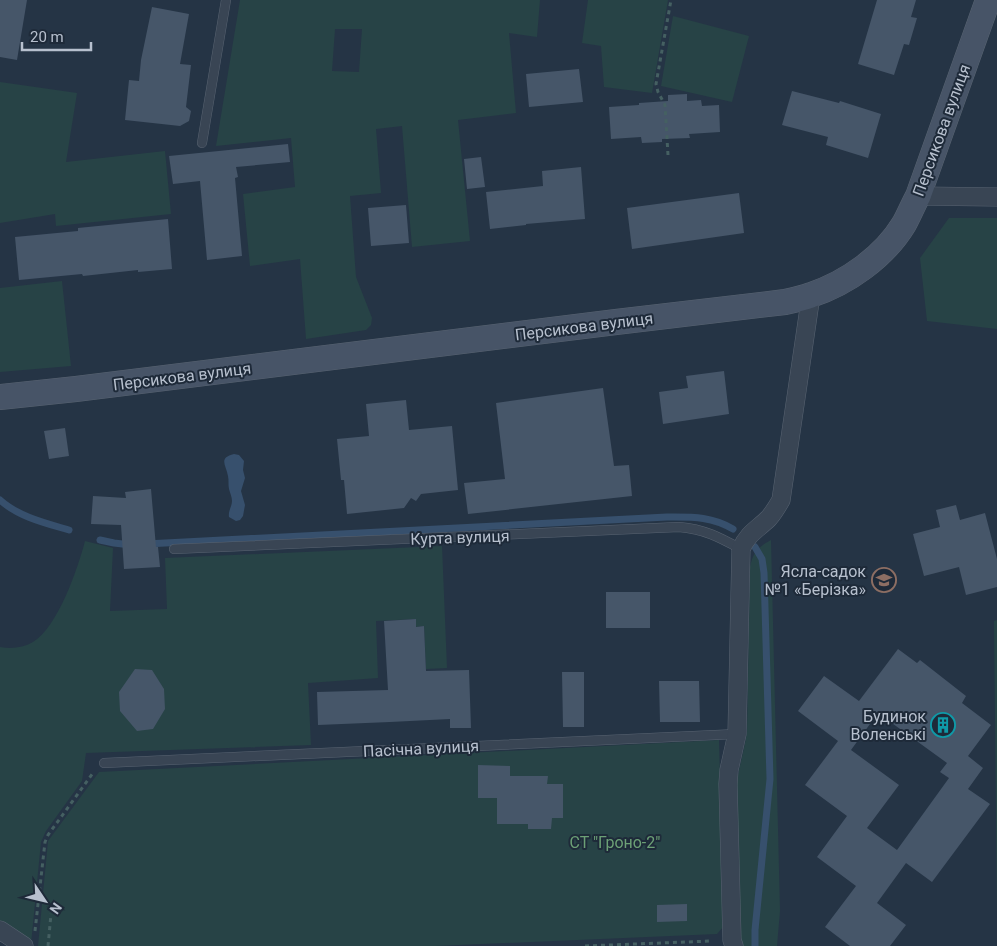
<svg xmlns="http://www.w3.org/2000/svg" width="997" height="946" viewBox="0 0 997 946" font-family="Roboto,sans-serif">
	<rect width="100%" height="100%" fill="#253445"/>
	<!-- green -->
	<path fill="#274346" fill-rule="evenodd" d="M240,0H540L537,37L509,33L516,113L458,120L470,241L412,247L402,126L376,129L381,193L350,196L356,277L372,318L371,325L366,330L306,339L300,259L250,266L243,194L295,187L291,138L216,146ZM335,29H362L359,72L332,71Z
		M588,0H668L652,93L604,87L601,46L582,43Z
		M673,16L749,36L732,102L661,86Z
		M0,82L77,93L66,162L165,151L171,214L56,226L55,214L0,223Z
		M949,218H997V329L927,321L920,258Z
		M62,281L71,366L0,372V288Z
		M771,540L780,911L777,946H740L736,789C738,770 744,752 747,732L750,567C753,552 758,547 771,540Z
		M85,541L113,548L110,611L167,609L165,558L442,546L447,668L426,669L424,626L416,627V619L376,621L378,678L308,683L311,745L86,753L82,781L46,831L41,842L31,944L0,924V647C11,649 23,648 33,642C58,627 78,568 85,541Z
		M997,620V918L994,621Z
		M719,740L724,926L717,934L436,946H38L48,841L99,772Z"/>
	<!-- water -->
	<path fill="#37506d" d="M234,454L239,455L244,461L243,470L245,478L241,491L245,505L243,516L240,520L236,521L229,517C228,511 232,506 232,501C232,497 230,493 229,489C228,485 229,480 228,476C226,465 218,458 234,454Z"/>
	<g fill="none" stroke-linecap="round" stroke-linejoin="round">
		<!-- stream -->
		<path stroke="#37506d" stroke-width="7" d="M0,500C19,517 45,523 69,530
			M100,540L114,543L131,545
			M146,544L667,517C692,517 711,516 733,529
			M755,547L762,559L764,573L770,779L755,930V946"/>
	</g>
	<!-- building -->
	<path fill="#465669" fill-rule="evenodd" d="M0,0H27L17,60L0,57Z
		M877,0H916L911,17L917,18L909,45L904,44L894,75L858,64Z
		M152,7L189,14L180,64L191,65L186,107L191,111L189,121L180,126L125,120L129,80L139,81L141,60Z
		M579,69L583,102L529,107L526,74Z
		M792,91L839,103L840,101L881,114L868,158L826,145L828,137L782,125Z
		M687,94V101L701,100L702,106L719,105L720,132L689,134L690,138L662,139V142L642,143L641,137L611,139L609,107L639,105V103L668,101V95Z
		M288,144L290,162L236,167L238,177L235,178L242,256L207,260L200,181L173,184L169,156Z
		M481,157L485,187L467,189L464,159Z
		M581,167L585,219L526,224V225L490,229L486,192L543,186L542,171Z
		M739,193L744,233L632,249L627,208Z
		M406,205L409,243L371,246L368,208Z
		M168,219L172,269L138,272V270L83,276L82,274L19,280L15,237L78,231V228Z
		M724,371L729,414L663,424L659,392L688,388L686,376Z
		M603,388L614,466L629,465L632,496L468,514L464,483L505,479L496,403Z
		M406,400L409,430L452,426L458,490L421,494L416,501L411,498L404,508L347,514L344,480H341L337,439L369,436L366,404Z
		M65,428L69,456L49,459L44,431Z
		M151,489L156,547H158L160,567L124,569L121,525L91,524L93,496L126,498L125,492Z
		M956,505L960,520L985,513L997,559V587L966,595L959,567L924,576L913,534L940,527L936,510Z
		M606,592H650V628H606Z
		M416,619V627L424,626L426,671L469,670L471,728H450V719L390,722L318,725L317,692L388,690L384,621Z
		M898,649L917,663L920,660L966,696L962,703L991,725L968,756L983,768L968,789L990,804L932,882L906,863L877,903L906,925L890,946H850L825,927L856,886L817,857L847,816L805,785L838,741L798,711L824,676L859,701ZM878,713L947,763L940,772L949,778L897,850L867,828L899,785L851,750Z
		M135,669L152,670L164,689L165,709L153,729L137,731L120,711L119,692Z
		M562,672H584V727H563Z
		M659,681H699L700,722H660Z
		M478,765L510,766V776H548L547,784H563V818H552L551,829H528V824H497V798H478Z
		M687,904V921L657,922V905Z"/>
	<g fill="none" stroke-linecap="round" stroke-linejoin="round">
		<defs>
			<path id="lane" d="M202,143L226,0
				M174,549L679,527C704,529 719,537 741,549
				M104,763L737,734"/>
			<path id="street" d="M918,196L997,197
				M0,930L24,946
				M734,946L732,940L728,784L729,770L737,734L741,549C748,533 758,529 769,518C774,512 777,507 781,500L811,295"/>
			<path id="secondary" d="M0,397L76,389L616,322L785,302C794,300 803,298 811,295C847,283 884,257 904,224C909,215 913,205 918,196L988,0"/>
		</defs>
		<!-- lane casing -->
		<use href="#lane" stroke="#586371" stroke-width="10"/>
		<!-- street casing -->
		<use href="#street" stroke="#586371" stroke-width="19"/>
		<!-- secondary casing -->
		<use href="#secondary" stroke="#586371" stroke-width="26"/>
		<!-- path -->
		<path stroke="#456062" stroke-width="3" stroke-dasharray="4 4" stroke-linecap="butt" d="M668,155L665,105L658,92L656,84L671,0
			M35,931L45,842L48,835L93,773
			M48,946L51,914
			M585,946L711,941"/>
		<!-- lane -->
		<use href="#lane" stroke="#394554" stroke-width="9"/>
		<!-- street -->
		<use href="#street" stroke="#394554" stroke-width="18"/>
		<!-- secondary -->
		<use href="#secondary" stroke="#475467" stroke-width="25"/>
	</g>
	<!-- icons -->
	<defs>
		<symbol id="school-ring" viewBox="-11 -11 22 22"><circle r="9.5" fill="#1e2a39" stroke="#8d6e63" stroke-width="1.5"/><path d="M0-5L7-2L0 1L-7-2ZM-4 1L0 2.5L4 1V4Q0 6-4 4Z" fill="#8d6e63"/></symbol>
		<symbol id="building-ring" viewBox="-11 -11 22 22"><circle r="9.5" fill="#1e2a39" stroke="#0f9aa8" stroke-width="1.5"/><path d="M-4-6H4V6H1V3H-1V6H-4ZM-2.5-4.3h1.7v1.8h-1.7ZM.8-4.3h1.7v1.8H.8ZM-2.5-1h1.7V.8h-1.7ZM.8-1h1.7V.8H.8Z" fill="#0f9aa8"/></symbol>
	</defs>
	<g fill-rule="evenodd">
		<use href="#school-ring" x="870" y="566" width="28" height="28"/>
		<use href="#building-ring" x="929" y="711" width="28" height="28"/>
	</g>
	<g text-anchor="middle" stroke-width="4" stroke-linejoin="round" paint-order="stroke">
		<!-- street labels -->
		<g font-size="16" fill="#b7c0ce" stroke="#1e2a39">
			<text transform="translate(941 130) rotate(-70)" y="6">Персикова вулиця</text>
			<text transform="translate(584 326) rotate(-7)" y="6">Персикова вулиця</text>
			<text transform="translate(182 376) rotate(-7)" y="6">Персикова вулиця</text>
			<text transform="translate(460 537) rotate(-2)" y="6">Курта вулиця</text>
			<text transform="translate(421 748) rotate(-3)" y="6">Пасічна вулиця</text>
		</g>
		<!-- poi labels -->
		<g font-size="16" fill="#b7c0ce" stroke="#1e2a39" text-anchor="end">
			<text x="866" y="577">Ясла-садок<tspan x="866" dy="18">№1 «Берізка»</tspan></text>
			<text x="926" y="722">Будинок<tspan x="926" dy="18">Воленські</tspan></text>
		</g>
		<!-- park labels -->
		<g font-size="16" fill="#6ca076" stroke="#1e2a39">
			<text x="615" y="848">СТ "Гроно-2"</text>
		</g>
	</g>
	<!-- north arrow -->
	<g transform="translate(45 901) rotate(125)" stroke="#1e2a39" stroke-width="4" paint-order="stroke">
	<path d="M0-4L9 19L0 12L-9 19Z" fill="#b7c0ce"/>
	<text y="-8" font-size="14" font-weight="bold" text-anchor="middle" fill="#b7c0ce">N</text>
	</g>
	<!-- scale -->
	<path d="M22 42v8h69v-8" fill="none" stroke="#b7c0ce" stroke-width="2.5"/>
	<text x="30" y="42" font-size="15" fill="#b7c0ce" stroke="#1e2a39" stroke-width="4" paint-order="stroke">20 m</text>
</svg>
